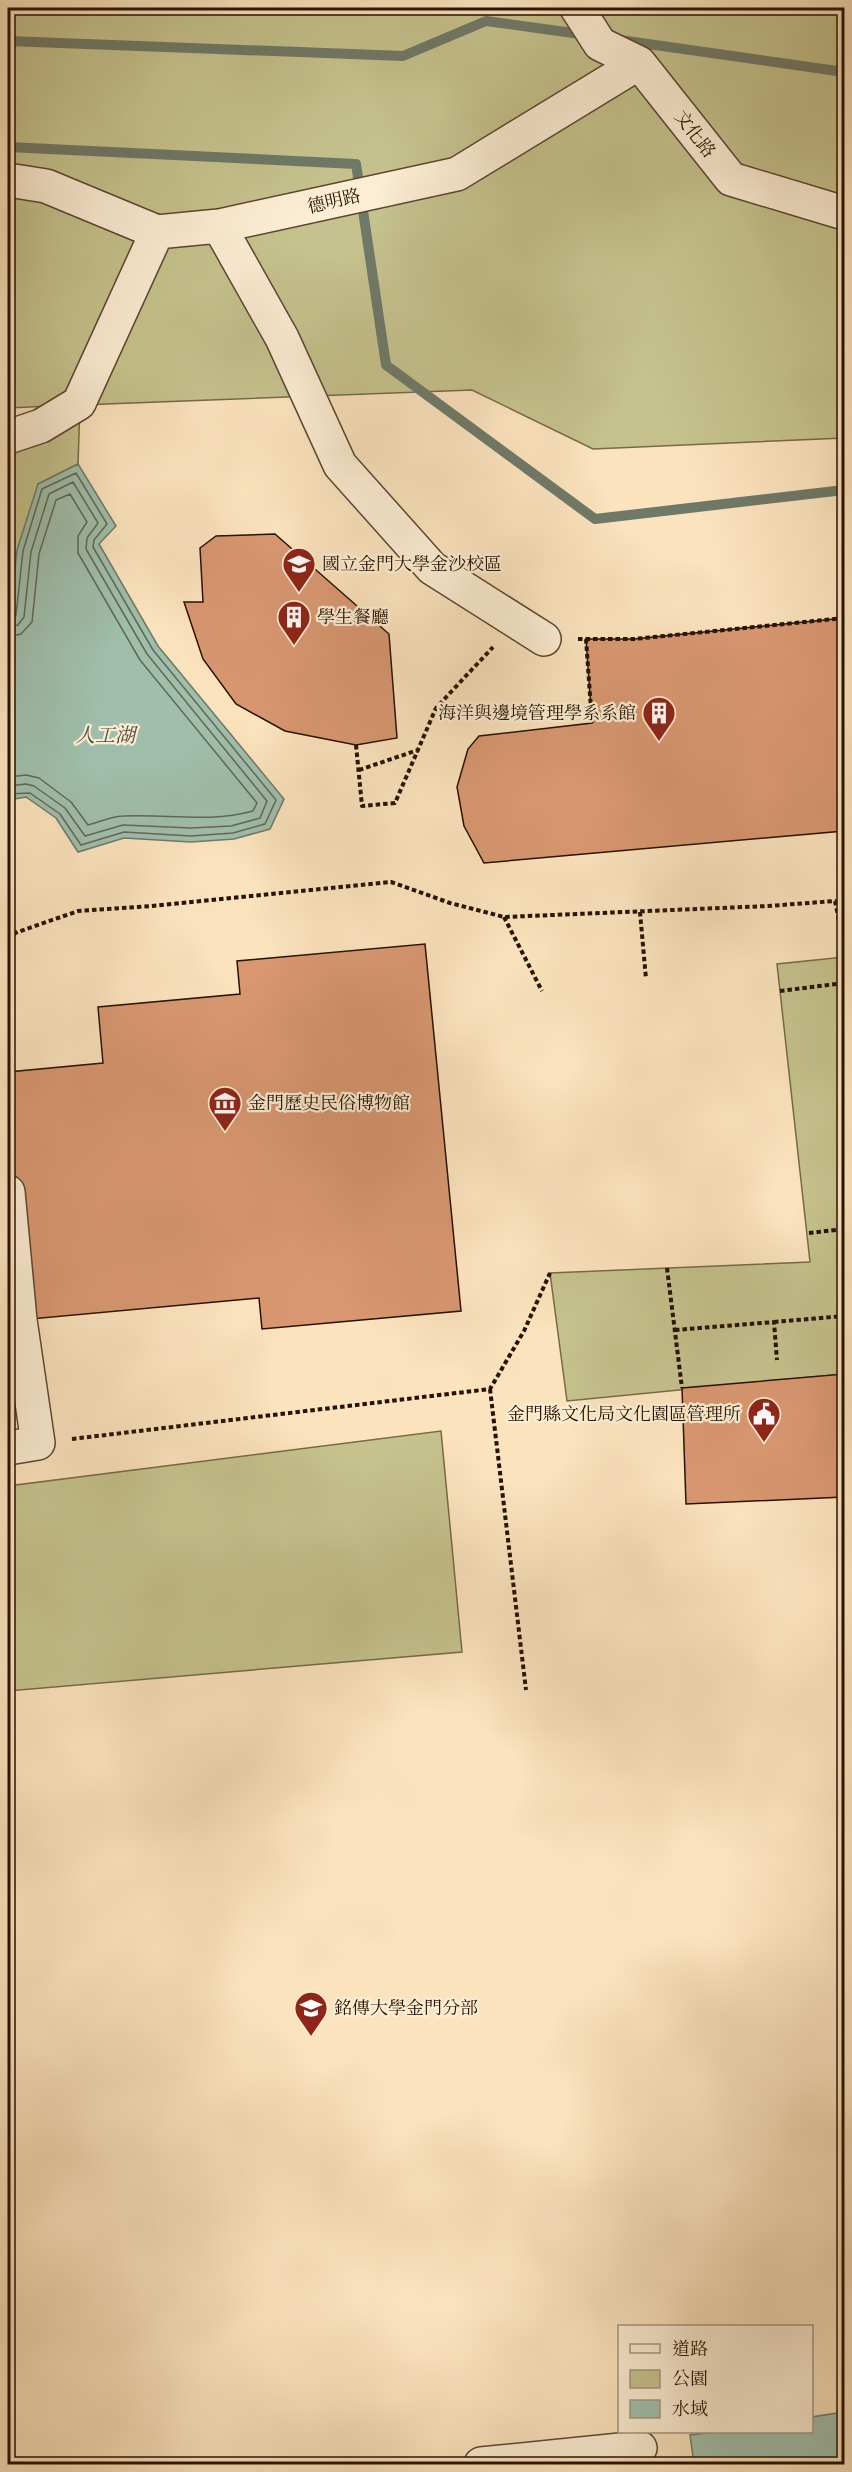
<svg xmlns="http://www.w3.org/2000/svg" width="852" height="2472" viewBox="0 0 852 2472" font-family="'Libre Caslon Text','Noto Serif TC',serif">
	<rect width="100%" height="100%" fill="#fbe3bd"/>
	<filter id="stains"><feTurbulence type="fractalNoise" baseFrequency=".00333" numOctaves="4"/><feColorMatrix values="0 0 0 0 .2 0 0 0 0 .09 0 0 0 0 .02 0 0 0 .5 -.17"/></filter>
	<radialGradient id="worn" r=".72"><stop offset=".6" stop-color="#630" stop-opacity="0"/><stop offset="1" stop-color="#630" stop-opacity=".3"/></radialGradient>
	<!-- green -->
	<path fill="#c5c28d" stroke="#766a47" stroke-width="1.5" d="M8,8H800L844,12V438L593,449L472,390L80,405L78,464L38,484L8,634V437L74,405L8,408Z
		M844,957V1374L567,1401L550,1273L810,1262L777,964Z
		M441,1431L462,1652L8,1691V1486Z"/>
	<!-- water -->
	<path fill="#9fbfac" stroke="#6f7968" stroke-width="1.5" d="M78,464L116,526L99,544L158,646L284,799L270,829L234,839L191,842L124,838L78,852L56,818L26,797L8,800V634L17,550L38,484Z
		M844,2412V2464H694L690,2435L715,2432H812V2417Z"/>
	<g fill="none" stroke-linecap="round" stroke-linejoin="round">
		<!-- shore -->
		<path stroke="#626856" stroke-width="1.5" d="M8,621L13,620L16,615L23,551L42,489L76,473L107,524L94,540L93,547L153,650L276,800L265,824L233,833L191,836L124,832L81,845L60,814L30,793L8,794
			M8,628L18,625L24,617L31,552L49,494L73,482L98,523L87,538L86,549L147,654L267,801L260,818L231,826L191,828L123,825L85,836L65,808L34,786L26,784L8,786
			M8,637L21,634L32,622L39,554L56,500L70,494L87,522L78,536V553L140,660L257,803L253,811C208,823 169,814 124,816C112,816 100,822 88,825L71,802L39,778L26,775L8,777"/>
		<!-- stream -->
		<path stroke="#6f7968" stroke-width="10" d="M620,40L844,72
			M8,41L403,56L486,21L587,35
			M8,147L356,164L386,365L595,519L844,490"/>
	</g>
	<!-- building -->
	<path fill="#d89771" stroke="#261101" stroke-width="1.5" d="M275,534L389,634L397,738L356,745L285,731L236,704L203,659L184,602H203L200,548L216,536Z
		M844,618V831L484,863L464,826L457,787L468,749L479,736L592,723L586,639H634Z
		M425,944L461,1311L262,1329L259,1298L20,1320L8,1192V1072L103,1063L98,1007L240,994L237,961Z
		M844,1374V1497L686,1504L682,1388Z"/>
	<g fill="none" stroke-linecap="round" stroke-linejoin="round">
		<defs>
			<path id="minor" d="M577,8L600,44L639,63L731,179L844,213
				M8,180L46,186L157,232L219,226L457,174L639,63
				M219,226L282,338L340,465L432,568L544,639
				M8,437L41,426L79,403L157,232
				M8,1192L20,1320L38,1443L8,1448
				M481,2464L640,2448"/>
		</defs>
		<!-- minor casing -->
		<use href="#minor" stroke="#5b4630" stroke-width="36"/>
		<!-- path -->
		<path stroke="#261101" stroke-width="4" stroke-dasharray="4.5 3" stroke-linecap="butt" d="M578,639H634L844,618
			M586,639L592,723
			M356,745L362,806L395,803L436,708L493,647
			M359,770L418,750
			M640,912L646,979
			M504,917L542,991
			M8,939L15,933L78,911L151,906L391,882L450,903L504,917L768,906L835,901L844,945
			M780,991L844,983
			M809,1233L844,1229
			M667,1268L682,1388
			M774,1322L844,1316
			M675,1330L774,1322L777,1360
			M490,1389L526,1690
			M72,1439L490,1389L524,1331L550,1273"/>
		<!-- minor -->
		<use href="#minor" stroke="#fcedd4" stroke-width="33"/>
	</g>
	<!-- icons -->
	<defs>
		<symbol id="university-pin" viewBox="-11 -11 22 30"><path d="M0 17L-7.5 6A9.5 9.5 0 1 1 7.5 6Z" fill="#8f2418" stroke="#fcedd4"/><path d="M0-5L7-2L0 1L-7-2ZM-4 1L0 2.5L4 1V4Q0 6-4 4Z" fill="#fff"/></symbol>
		<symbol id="building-pin" viewBox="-11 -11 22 30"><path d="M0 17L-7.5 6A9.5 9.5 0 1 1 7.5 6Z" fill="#8f2418" stroke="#fcedd4"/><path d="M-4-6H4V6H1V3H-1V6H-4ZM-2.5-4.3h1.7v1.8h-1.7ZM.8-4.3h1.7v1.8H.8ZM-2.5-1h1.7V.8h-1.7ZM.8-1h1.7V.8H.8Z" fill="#fff"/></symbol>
		<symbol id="museum-pin" viewBox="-11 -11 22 30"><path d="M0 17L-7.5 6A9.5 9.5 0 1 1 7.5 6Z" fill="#8f2418" stroke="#fcedd4"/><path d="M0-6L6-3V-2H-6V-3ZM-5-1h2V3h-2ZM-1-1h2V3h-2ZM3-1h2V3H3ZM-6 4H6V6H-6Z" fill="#fff"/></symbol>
		<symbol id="civic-pin" viewBox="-11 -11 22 30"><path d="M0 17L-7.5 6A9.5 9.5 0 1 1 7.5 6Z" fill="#8f2418" stroke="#fcedd4"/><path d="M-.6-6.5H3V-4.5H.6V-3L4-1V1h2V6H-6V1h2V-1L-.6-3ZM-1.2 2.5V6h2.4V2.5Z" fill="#fff"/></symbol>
	</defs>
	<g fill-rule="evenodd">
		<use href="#university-pin" x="280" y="545" width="38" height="52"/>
		<use href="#building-pin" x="275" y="598" width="38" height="52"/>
		<use href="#building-pin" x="640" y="694" width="38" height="52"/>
		<use href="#museum-pin" x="206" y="1084" width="38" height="52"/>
		<use href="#civic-pin" x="745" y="1395" width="38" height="52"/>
		<use href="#university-pin" x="292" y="1989" width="38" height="52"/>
	</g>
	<g text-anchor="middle" stroke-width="4.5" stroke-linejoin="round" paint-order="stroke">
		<!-- street labels -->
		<g font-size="18" fill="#261101" stroke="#fcedd4">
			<text transform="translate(695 134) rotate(52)" y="6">文化路</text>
			<text transform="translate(334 201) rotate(-13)" y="6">德明路</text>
		</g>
		<!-- poi labels -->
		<g font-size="18" fill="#261101" stroke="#fcedd4" text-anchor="start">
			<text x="322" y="570">國立金門大學金沙校區</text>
			<text x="317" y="623">學生餐廳</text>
			<text x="636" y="719" text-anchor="end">海洋與邊境管理學系系館</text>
			<text x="248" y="1109">金門歷史民俗博物館</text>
			<text x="741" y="1420" text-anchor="end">金門縣文化局文化園區管理所</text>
			<text x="334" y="2014">銘傳大學金門分部</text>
		</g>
		<!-- water labels -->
		<g font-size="20" font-style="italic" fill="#504e3d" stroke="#fcedd4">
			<text x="105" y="742">人工湖</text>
		</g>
	</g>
	<!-- margin -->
	<rect width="852" height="2472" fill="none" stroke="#fbe3bd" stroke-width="30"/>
	<rect x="9" y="9" width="834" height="2454" fill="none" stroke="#261101" stroke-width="3"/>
	<rect x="15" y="15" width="822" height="2442" fill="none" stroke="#261101" stroke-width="1.5"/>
	<!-- legend -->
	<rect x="618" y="2325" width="195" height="108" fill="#fcedd4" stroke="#a69580" stroke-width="1.5"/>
	<rect x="630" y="2344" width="30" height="9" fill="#fcedd4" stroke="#a69580" stroke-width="1.5"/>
	<text x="672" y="2355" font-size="18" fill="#261101">道路</text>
	<rect x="630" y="2370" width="30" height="18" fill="#c5c28d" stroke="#a69580" stroke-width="1.5"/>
	<text x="672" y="2385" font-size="18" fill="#261101">公園</text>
	<rect x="630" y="2400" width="30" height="18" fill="#9fbfac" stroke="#a69580" stroke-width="1.5"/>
	<text x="672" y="2415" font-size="18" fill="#261101">水域</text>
	<rect width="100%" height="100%" filter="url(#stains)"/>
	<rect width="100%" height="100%" fill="url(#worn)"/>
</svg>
